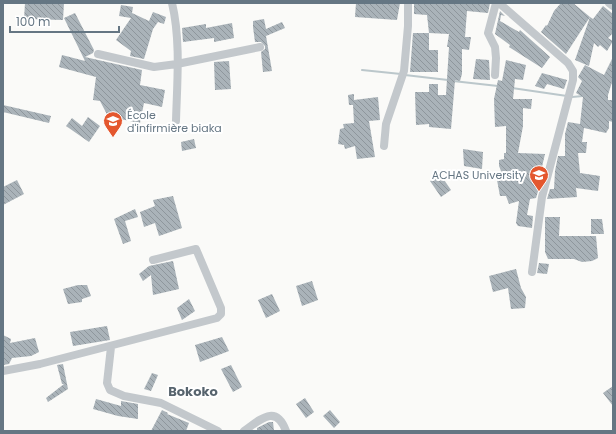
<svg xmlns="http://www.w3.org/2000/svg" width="616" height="434" viewBox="0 0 616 434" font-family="Poppins,sans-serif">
	<defs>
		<pattern id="building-back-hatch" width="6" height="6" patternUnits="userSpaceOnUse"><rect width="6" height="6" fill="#aab3b9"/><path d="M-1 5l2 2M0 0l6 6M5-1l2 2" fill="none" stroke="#8e969c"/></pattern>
	</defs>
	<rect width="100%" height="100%" fill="#fafaf8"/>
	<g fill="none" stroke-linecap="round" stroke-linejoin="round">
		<!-- stream -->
		<path stroke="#bbc7cb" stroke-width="2" d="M362,70L401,74
			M405,75L448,80
			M453,81L498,86
			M512,88L567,96
			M572,97L583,96"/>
	</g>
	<!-- building -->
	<path fill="url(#building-back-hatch)" d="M25,3H64L63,20L24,19Z
		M356,3H400L397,20L355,17Z
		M414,3H490L488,13L467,11L465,37H471L469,50L462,49V74L460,81L455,80L451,129L429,127V124L416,125L415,92H429V84H438V95H446L449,47H447L449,34L429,33L427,15L414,14Z
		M561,3H573L590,17L566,54L541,32L546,25L547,26L554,11Z
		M121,5L133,7L132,13L149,21L153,12L166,17L164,24L158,22L153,29L144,59L130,56L131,51L116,40L131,18L119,16Z
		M603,6L613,14V33L608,38L613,41L607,51L600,45L598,47L594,43L589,66L575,60L590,17L593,19Z
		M500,11L505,16L501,15L500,21L519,32L520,30L550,57L542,68L509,47L510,45L495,34Z
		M75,13L94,50L93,53L85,57L142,70L140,85L165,90L162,107L144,103L140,123L120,119L118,126L112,124L100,101L93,100L96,77L59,67L62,55L85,61L64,18Z
		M264,19L266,29L282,22L285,28L266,36L272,71L263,72L261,52L265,49V46L261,42H255L253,27V21Z
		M232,23L234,38L214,42V38L183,42L182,28L206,24V28Z
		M413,33H429V50H438V72H410Z
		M613,57V79L608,95V100H613V122L609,121V128L606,133L584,128L582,142H587L586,153H578L580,173L600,176L598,191L576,188L577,197L547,199L550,189H554L555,171L558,156H565V134L568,122L580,124L583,97L576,93L582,81L578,77L585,65L604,75Z
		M476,59L489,60L490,80L473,79Z
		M506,60L526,65L523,80L515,79L513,99H532L531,109L523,108V126L518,153L545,154L541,171H540L541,181L536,198L530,199L527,215L533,216L532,228L518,226L516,223L519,201L509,204L506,196H500L497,180L503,176L499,166V160L504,159V153H506V126L495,127L494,99L498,80L502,81Z
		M229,61L231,89L215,90L214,62Z
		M542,73L567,80L564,89L547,84L544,89L535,86Z
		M354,94V100L378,97L380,120L369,121L375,157L357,159L355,146L345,149L344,145L338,144L340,129L344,128L343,124L354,123L353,105H349L348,95Z
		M3,105L51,116L49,123L3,112Z
		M88,117L100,126L89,142L66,126L72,118L82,126Z
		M194,139L196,148L182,151L181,142Z
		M463,149L483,152L482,169L464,166Z
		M440,174L451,190L441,197L430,181Z
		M17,180L24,194L3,205V187Z
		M173,196L182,228L159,236L155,223L144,227L140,212L155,206L153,200Z
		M135,209L138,217L125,221L131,241L123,244L114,219Z
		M545,217H560L559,236H596L598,258L592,261L582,262L574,259H548L545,252Z
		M591,219H602L604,234H591Z
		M173,261L179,289L153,295L151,275L143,281L139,274L149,266Z
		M539,263L549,264L547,274L537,273Z
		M516,269L521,288L526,297L525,308L511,309L508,288L493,292L489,276Z
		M312,281L318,300L302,306L296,286Z
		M78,285H87L91,296L82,299V302L68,304L63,289Z
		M272,294L280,311L266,318L258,300Z
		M189,299L195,311L182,320L177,308Z
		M107,326L110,340L73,346L70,332Z
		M3,335L11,339L10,343L35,338L39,352L31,356L12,358L9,364L3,365Z
		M222,337L229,351L200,362L195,345Z
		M63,364L68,389L48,402L46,398L64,384H62L57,365Z
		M231,365L242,387L233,392L221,369Z
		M152,373L158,375L151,391L144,389Z
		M613,386V406L603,393Z
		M305,398L314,412L306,418L296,404Z
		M96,399L121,406V401L138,404V419L118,416L93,409Z
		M162,410L168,413L167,414L189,423L186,431H151Z
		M330,410L340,422L334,428L323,416Z
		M269,422H273L274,431H257V428Z"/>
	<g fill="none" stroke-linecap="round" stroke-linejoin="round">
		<!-- street -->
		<path stroke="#c3c8cc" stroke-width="8" d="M172,3C181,41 177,83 176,121
			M499,3L568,63L573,71V80L542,197L532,272
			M609,3L613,6
			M98,54L154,67L177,64L260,47
			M495,75L496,58L495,47L488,33L496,3
			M384,146L386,124L404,71L408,26V3
			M111,347L107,383L110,390L124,396L161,403L218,431
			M3,371L40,364L217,318L221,314V308L196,249L153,260
			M244,431C261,419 276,404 286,431"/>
	</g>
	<!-- icons -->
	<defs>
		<symbol id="university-pin" viewBox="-11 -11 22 30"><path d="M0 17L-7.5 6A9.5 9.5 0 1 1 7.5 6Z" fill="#e4572e" stroke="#fff"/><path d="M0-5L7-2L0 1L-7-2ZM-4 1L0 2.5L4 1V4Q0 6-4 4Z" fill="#fff"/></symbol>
		<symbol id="school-pin" viewBox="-11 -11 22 30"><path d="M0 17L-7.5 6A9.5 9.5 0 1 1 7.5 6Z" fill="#e4572e" stroke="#fff"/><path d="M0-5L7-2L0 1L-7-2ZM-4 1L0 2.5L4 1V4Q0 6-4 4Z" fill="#fff"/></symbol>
	</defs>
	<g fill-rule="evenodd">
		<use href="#university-pin" x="102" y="110" width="22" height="30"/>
		<use href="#school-pin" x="528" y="164" width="22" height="30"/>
	</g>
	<g text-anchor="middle" stroke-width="4" stroke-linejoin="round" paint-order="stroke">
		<!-- poi labels -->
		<g font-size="11" fill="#657683" stroke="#fff" text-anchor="start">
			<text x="127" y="119">École<tspan x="127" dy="13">d'infirmière biaka</tspan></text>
			<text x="525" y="179" text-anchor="end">ACHAS University</text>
		</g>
		<!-- quarter labels -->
		<g font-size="13" font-weight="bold" fill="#57646e" stroke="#fff">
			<text x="193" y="396">Bokoko</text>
		</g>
	</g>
	<!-- border -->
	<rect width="616" height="434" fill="none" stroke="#657683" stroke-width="8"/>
	<!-- scale -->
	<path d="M10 26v6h109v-6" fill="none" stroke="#657683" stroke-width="2"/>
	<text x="16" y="26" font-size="12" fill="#657683" stroke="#ffffff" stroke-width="3" paint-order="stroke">100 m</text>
</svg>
